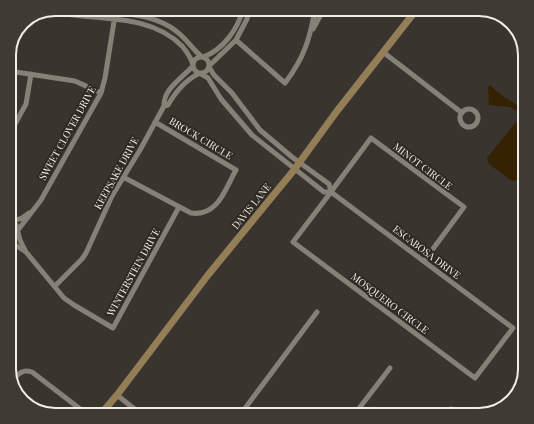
<svg xmlns="http://www.w3.org/2000/svg" width="534" height="424" viewBox="0 0 534 424" font-family="'Playfair Display',serif">
	<rect width="100%" height="100%" fill="#39342d"/>
	<!-- water -->
	<path fill="#342203" d="M490,85L505,98L508,99L525,111V122L517,117L520,113L510,107L489,105L488,87Z
		M515,123L520,124L525,128C525,137 527,162 525,169C524,175 517,181 512,181L489,164L487,158Z"/>
	<g fill="none" stroke-linecap="round" stroke-linejoin="round">
		<!-- street -->
		<path stroke="#868077" stroke-width="5" d="M93,9C120,14 153,13 176,31C186,38 192,49 202,57
			M49,11C93,22 147,11 182,46C187,52 191,57 193,65
			M313,29L324,9
			M236,40L285,83C304,58 310,39 315,9
			M383,52L462,113
			M193 65a8 8 0 1 1 16 0a8 8 0 1 1-16 0Z
			M203,57C223,50 238,29 243,9
			M210,65L236,40L247,19L249,9
			M209,67L214,75L232,93L260,130L292,157L329,184L331,192
			M9,71L75,81L101,93
			M201,74L208,78L221,99L252,135L324,192H331L513,328L475,378L293,242L331,192L336,185L371,138L464,207L424,261
			M164,106L168,105C176,91 185,80 200,73
			M460 118a9 9 0 1 1 18 0a9 9 0 1 1-18 0Z
			M9,135L26,104L31,74
			M123,177L191,213C218,217 225,189 236,170L155,122
			M11,222L22,218L29,213
			M18,230L41,200L101,93L105,78L116,9
			M18,232L20,240L26,252L64,298L74,305L113,328L179,207
			M9,240L15,237L18,230L16,225L9,221
			M9,241L26,252
			M55,286L82,259L86,253L112,196L140,150L164,106C163,89 183,77 193,66
			M13,380C19,373 23,369 32,372L88,415
			M117,395L142,415
			M240,415L317,312
			M354,415L390,368
			M446,415L451,409"/>
		<!-- secondary -->
		<path stroke="#947e57" stroke-width="7" d="M100,415L117,395L208,275L294,170L337,111L417,9"/>
	</g>
	<g text-anchor="middle" stroke-width="4" stroke-linejoin="round" paint-order="stroke">
		<!-- street labels -->
		<g font-size="10" fill="#f2efea" stroke="#2f2a23">
			<text transform="translate(67 133) rotate(-61)" y="4">SWEET CLOVER DRIVE</text>
			<text transform="translate(201 138) rotate(31)" y="4">BROCK CIRCLE</text>
			<text transform="translate(423 166) rotate(37)" y="4">MINOT CIRCLE</text>
			<text transform="translate(116 173) rotate(-61)" y="4">KEEPSAKE DRIVE</text>
			<text transform="translate(251 206) rotate(-51)" y="4">DAVIS LANE</text>
			<text transform="translate(427 252) rotate(37)" y="4">ESCABOSA DRIVE</text>
			<text transform="translate(133 272) rotate(-61)" y="4">WINTERSTEIN DRIVE</text>
			<text transform="translate(390 303) rotate(37)" y="4">MOSQUERO CIRCLE</text>
		</g>
	</g>
	<!-- crop -->
	<path d="M0 0H534V424H0ZM55 16H479A39 39 0 0 1 518 55V369A39 39 0 0 1 479 408H55A39 39 0 0 1 16 369V55A39 39 0 0 1 55 16Z" fill="#3f3a33" fill-rule="evenodd"/>
	<path fill="none" stroke="#f2efea" stroke-width="2" d="M55 16H479A39 39 0 0 1 518 55V369A39 39 0 0 1 479 408H55A39 39 0 0 1 16 369V55A39 39 0 0 1 55 16Z"/>
</svg>
